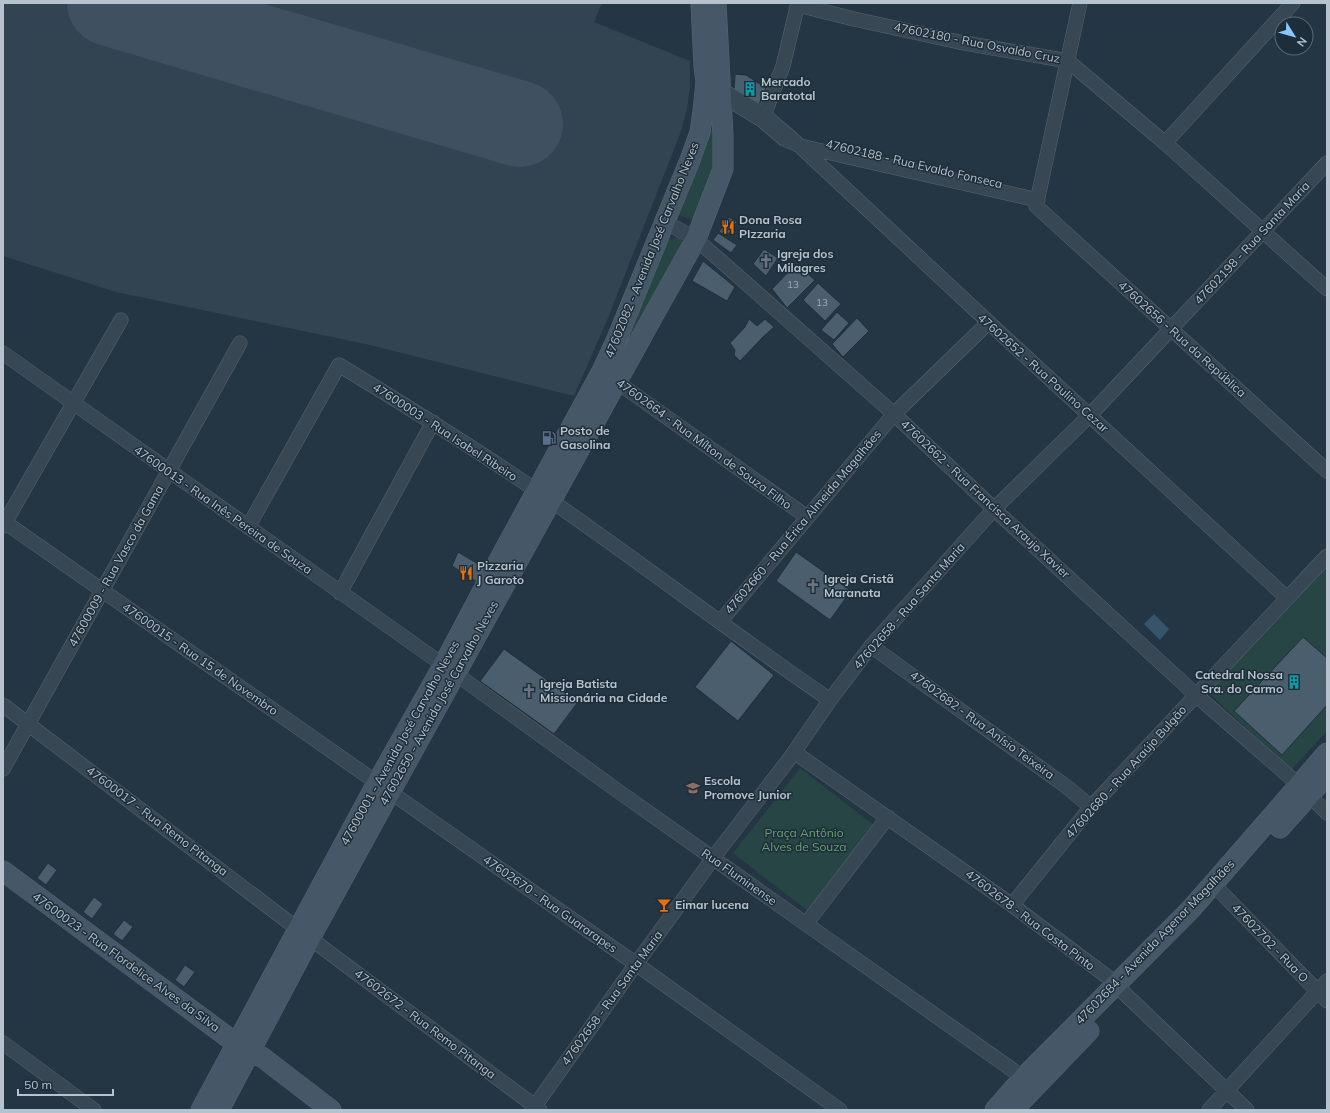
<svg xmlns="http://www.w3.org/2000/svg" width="1330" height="1113" viewBox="0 0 1330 1113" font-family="Mulish,sans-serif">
	<rect width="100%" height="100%" fill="#243644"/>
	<!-- airport -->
	<path fill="#324351" d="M3,3H602L594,22L690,61V87L687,109L680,134L608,318L574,396L370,345L116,292L3,256Z"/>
	<!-- green -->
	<path fill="#264544" d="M711,130H716V163L697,215L692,219L678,215L708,132Z
		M678,237L683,242L628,348L622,347L659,248L669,240Z
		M1327,562V731L1291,770L1207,691Z
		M800,768L875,826L809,912L733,853Z"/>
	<!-- water -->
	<path fill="#36556d" d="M1154,614L1169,629L1160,640L1144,624Z"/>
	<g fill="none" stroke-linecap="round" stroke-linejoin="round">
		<!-- runway -->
		<path stroke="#3f5160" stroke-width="86" d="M110,3L520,124"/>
	</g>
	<!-- building -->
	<path fill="#4a5e6d" stroke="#1f2f3b" d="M735,74L746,75L766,88L759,104L734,90Z
		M729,217L737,222L727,236L719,232Z
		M718,233L737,245L731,253L713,240Z
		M764,249L778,258L766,276L753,264Z
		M703,261L735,287L727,301L692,281Z
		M796,264L815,280L787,308L772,289Z
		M818,283L841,304L825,321L803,300Z
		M837,312L849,323L834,340L821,330Z
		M857,318L869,331L843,357L832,344Z
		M749,319L757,326L765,319L774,327L763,337L740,361L734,355L735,350L730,343L745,327Z
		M458,552L490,571L482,585L452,566Z
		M796,552L851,591L830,620L776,581Z
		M1303,637L1327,658V705L1282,755L1234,711Z
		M731,641L774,675L738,721L695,687Z
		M504,649L578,702L554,734L480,681Z
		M48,863L57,870L46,885L37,878Z
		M94,897L103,904L92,919L83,912Z
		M124,920L133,927L122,941L113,934Z
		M185,965L195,972L184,987L175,980Z"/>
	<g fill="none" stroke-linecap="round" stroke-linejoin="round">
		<defs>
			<path id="street" d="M1080,3L1036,206L1327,471
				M798,5L854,19L959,42L1068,61L1165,143L1327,289
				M715,86L764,115L789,136L984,318L1287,598
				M716,91L721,95L762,120L784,139L800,146L1038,200
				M764,115L783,66L798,3
				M1165,143L1293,3
				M665,222L696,239L894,414L994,509L1196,695L1299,785L1327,813
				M3,353L456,674L618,791L1031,1083
				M610,377L807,517
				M3,521L636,964L840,1110
				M3,526L121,320
				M248,527L339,365C410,408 481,452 550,500C644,565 735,635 830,700
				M340,593L433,422
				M720,622L894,414L988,323
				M871,646L1067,787L1091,807
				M3,705L299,930L540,1110
				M794,752L1012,905L1117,984L1125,994L1247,1110
				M3,769L240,343
				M1213,884L1327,1001
				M1012,905L1091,807L1327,556
				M806,924L888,817
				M3,1043L94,1110
				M532,1110L636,964L720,849L790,758L830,700L871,646L994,509L1090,415L1327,163
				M1209,1110L1327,981"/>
			<path id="secondary" d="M1280,828L1327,775
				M3,871L237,1044L250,1053L262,1057L331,1110
				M201,1110L377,783L443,666L504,551L602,371L616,341L690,160L700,132L703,111L706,81L704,67L701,3
				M219,1110L310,938L390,792L652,318L696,239L723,169V136L716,3
				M995,1110L1024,1077L1191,909L1213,884L1327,753
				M1013,1110L1089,1031"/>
		</defs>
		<!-- street casing -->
		<use href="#street" stroke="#576571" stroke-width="15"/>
		<!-- secondary casing -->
		<use href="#secondary" stroke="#576571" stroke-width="21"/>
		<!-- street -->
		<use href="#street" stroke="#384754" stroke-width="14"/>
		<!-- secondary -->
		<use href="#secondary" stroke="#465767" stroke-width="20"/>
	</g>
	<!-- icons -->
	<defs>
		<symbol id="building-bare" viewBox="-9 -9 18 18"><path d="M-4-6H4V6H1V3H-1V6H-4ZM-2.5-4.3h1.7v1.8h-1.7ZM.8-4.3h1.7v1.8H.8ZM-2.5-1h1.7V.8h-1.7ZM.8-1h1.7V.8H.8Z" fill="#0f9aa8" stroke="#1d2d39" stroke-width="2.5" paint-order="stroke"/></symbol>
		<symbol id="restaurant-bare" viewBox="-9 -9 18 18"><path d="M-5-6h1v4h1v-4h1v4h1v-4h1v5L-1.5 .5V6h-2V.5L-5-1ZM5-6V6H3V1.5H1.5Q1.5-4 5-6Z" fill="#e8710a" stroke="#1d2d39" stroke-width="2.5" paint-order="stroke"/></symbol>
		<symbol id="church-bare" viewBox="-9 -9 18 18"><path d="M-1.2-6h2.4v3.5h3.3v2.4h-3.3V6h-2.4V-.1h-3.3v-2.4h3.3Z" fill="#6b7280" stroke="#1d2d39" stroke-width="2.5" paint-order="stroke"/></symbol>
		<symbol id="fuel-bare" viewBox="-9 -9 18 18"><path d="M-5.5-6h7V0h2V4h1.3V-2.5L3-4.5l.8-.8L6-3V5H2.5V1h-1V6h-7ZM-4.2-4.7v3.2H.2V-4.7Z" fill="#5c6f8a" stroke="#1d2d39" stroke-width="2.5" paint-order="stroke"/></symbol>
		<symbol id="school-bare" viewBox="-9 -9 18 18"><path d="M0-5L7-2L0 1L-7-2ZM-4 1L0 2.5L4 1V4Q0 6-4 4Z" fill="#8d6e63" stroke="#1d2d39" stroke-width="2.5" paint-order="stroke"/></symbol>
		<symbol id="bar-bare" viewBox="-9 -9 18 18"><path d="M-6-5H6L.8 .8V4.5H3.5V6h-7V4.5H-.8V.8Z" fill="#e8710a" stroke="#1d2d39" stroke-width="2.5" paint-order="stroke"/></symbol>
	</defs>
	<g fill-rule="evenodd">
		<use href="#building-bare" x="740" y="79" width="20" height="20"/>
		<use href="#restaurant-bare" x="718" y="217" width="20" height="20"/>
		<use href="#church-bare" x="756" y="251" width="20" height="20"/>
		<use href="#fuel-bare" x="539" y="428" width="20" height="20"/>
		<use href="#restaurant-bare" x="456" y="563" width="20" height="20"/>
		<use href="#church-bare" x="803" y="576" width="20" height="20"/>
		<use href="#building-bare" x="1284" y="672" width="20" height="20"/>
		<use href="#church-bare" x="519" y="681" width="20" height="20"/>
		<use href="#school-bare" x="683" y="778" width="20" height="20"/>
		<use href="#bar-bare" x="654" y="895" width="20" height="20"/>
	</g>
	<g text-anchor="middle" stroke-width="3" stroke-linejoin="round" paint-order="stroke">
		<!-- number labels -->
		<g font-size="10" fill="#9ba9b5">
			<text x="793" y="288">13</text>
			<text x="822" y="306">13</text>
		</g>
		<!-- street labels -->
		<g font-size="12" fill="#b6c2cd" stroke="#1d2d39">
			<text transform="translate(977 43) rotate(11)" y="4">47602180 - Rua Osvaldo Cruz</text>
			<text transform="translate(914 164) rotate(13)" y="4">47602188 - Rua Evaldo Fonseca</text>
			<text transform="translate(1252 243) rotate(-47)" y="4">47602198 - Rua Santa Maria</text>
			<text transform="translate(652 250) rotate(-68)" y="4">47602082 - Avenida José Carvalho Neves</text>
			<text transform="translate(1182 339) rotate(42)" y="4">47602656 - Rua da República</text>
			<text transform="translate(1043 373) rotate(42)" y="4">47602652 - Rua Paulino Cezar</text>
			<text transform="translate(445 432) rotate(33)" y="4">47600003 - Rua Isabel Ribeiro</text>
			<text transform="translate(704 444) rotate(36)" y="4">47602664 - Rua Mílton de Souza Filho</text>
			<text transform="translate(985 499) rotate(43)" y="4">47602662 - Rua Francisca Araujo Xavier</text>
			<text transform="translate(223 510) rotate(35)" y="4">47600013 - Rua Inês Pereira de Souza</text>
			<text transform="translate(803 522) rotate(-50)" y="4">47602660 - Rua Érica Almeida Magalhães</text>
			<text transform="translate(116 566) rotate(-61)" y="4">47600009 - Rua Vasco da Gama</text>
			<text transform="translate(909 606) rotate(-49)" y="4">47602658 - Rua Santa Maria</text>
			<text transform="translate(200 659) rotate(35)" y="4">47600015 - Rua 15 de Novembro</text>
			<text transform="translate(439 703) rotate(-61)" y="4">47602650 - Avenida José Carvalho Neves</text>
			<text transform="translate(982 725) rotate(36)" y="4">47602682 - Rua Anísio Teixeira</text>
			<text transform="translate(400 743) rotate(-61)" y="4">47600001 - Avenida José Carvalho Neves</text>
			<text transform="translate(1126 772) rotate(-48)" y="4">47602680 - Rua Araújo Bulgão</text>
			<text transform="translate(157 821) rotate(37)" y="4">47600017 - Rua Remo Pitanga</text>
			<text transform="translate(739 877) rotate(35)" y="4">Rua Fluminense</text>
			<text transform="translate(550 904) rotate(35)" y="4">47602670 - Rua Guararapes</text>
			<text transform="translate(1030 920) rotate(37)" y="4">47602678 - Rua Costa Pinto</text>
			<text transform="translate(1155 942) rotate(-46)" y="4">47602684 - Avenida Agenor Magalhães</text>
			<text transform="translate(1270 943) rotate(46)" y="4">47602702 - Rua O</text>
			<text transform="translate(126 962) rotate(36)" y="4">47600023 - Rua Flordelice Alves da Silva</text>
			<text transform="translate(612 998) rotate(-54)" y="4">47602658 - Rua Santa Maria</text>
			<text transform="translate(425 1024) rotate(37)" y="4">47602672 - Rua Remo Pitanga</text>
		</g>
		<!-- poi labels -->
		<g font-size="12" font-weight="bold" fill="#b6c2cd" stroke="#1d2d39" text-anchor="start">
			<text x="761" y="86">Mercado<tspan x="761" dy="14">Baratotal</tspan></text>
			<text x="739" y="224">Dona Rosa<tspan x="739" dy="14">PIzzaria</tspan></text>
			<text x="777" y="258">Igreja dos<tspan x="777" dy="14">Milagres</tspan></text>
			<text x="560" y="435">Posto de<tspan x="560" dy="14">Gasolina</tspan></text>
			<text x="477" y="570">Pizzaria<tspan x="477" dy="14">J Garoto</tspan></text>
			<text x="824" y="583">Igreja Cristã<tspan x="824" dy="14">Maranata</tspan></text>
			<text x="1283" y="679" text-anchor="end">Catedral Nossa<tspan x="1283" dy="14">Sra. do Carmo</tspan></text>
			<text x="540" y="688">Igreja Batista<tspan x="540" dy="14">Missionária na Cidade</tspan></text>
			<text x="704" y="785">Escola<tspan x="704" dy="14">Promove Junior</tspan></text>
			<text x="675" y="909">Eimar lucena</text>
		</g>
		<!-- park labels -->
		<g font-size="12" fill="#6aa16f" stroke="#1d2d39">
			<text x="804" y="837">Praça Antônio<tspan x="804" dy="14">Alves de Souza</tspan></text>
		</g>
	</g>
	<!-- border -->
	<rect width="1330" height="1113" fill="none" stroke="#b6c2cd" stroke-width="8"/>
	<!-- north arrow -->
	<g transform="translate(1294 36) rotate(127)"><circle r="19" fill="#1d2d39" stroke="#5a6974"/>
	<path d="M0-3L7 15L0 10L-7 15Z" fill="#89c7ff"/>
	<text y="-6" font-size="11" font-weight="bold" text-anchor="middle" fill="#b6c2cd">N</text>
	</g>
	<!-- scale -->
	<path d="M18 1089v6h95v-6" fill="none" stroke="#b6c2cd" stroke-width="2"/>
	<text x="24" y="1089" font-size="12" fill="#b6c2cd" stroke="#1d2d39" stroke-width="3" paint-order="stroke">50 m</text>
</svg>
